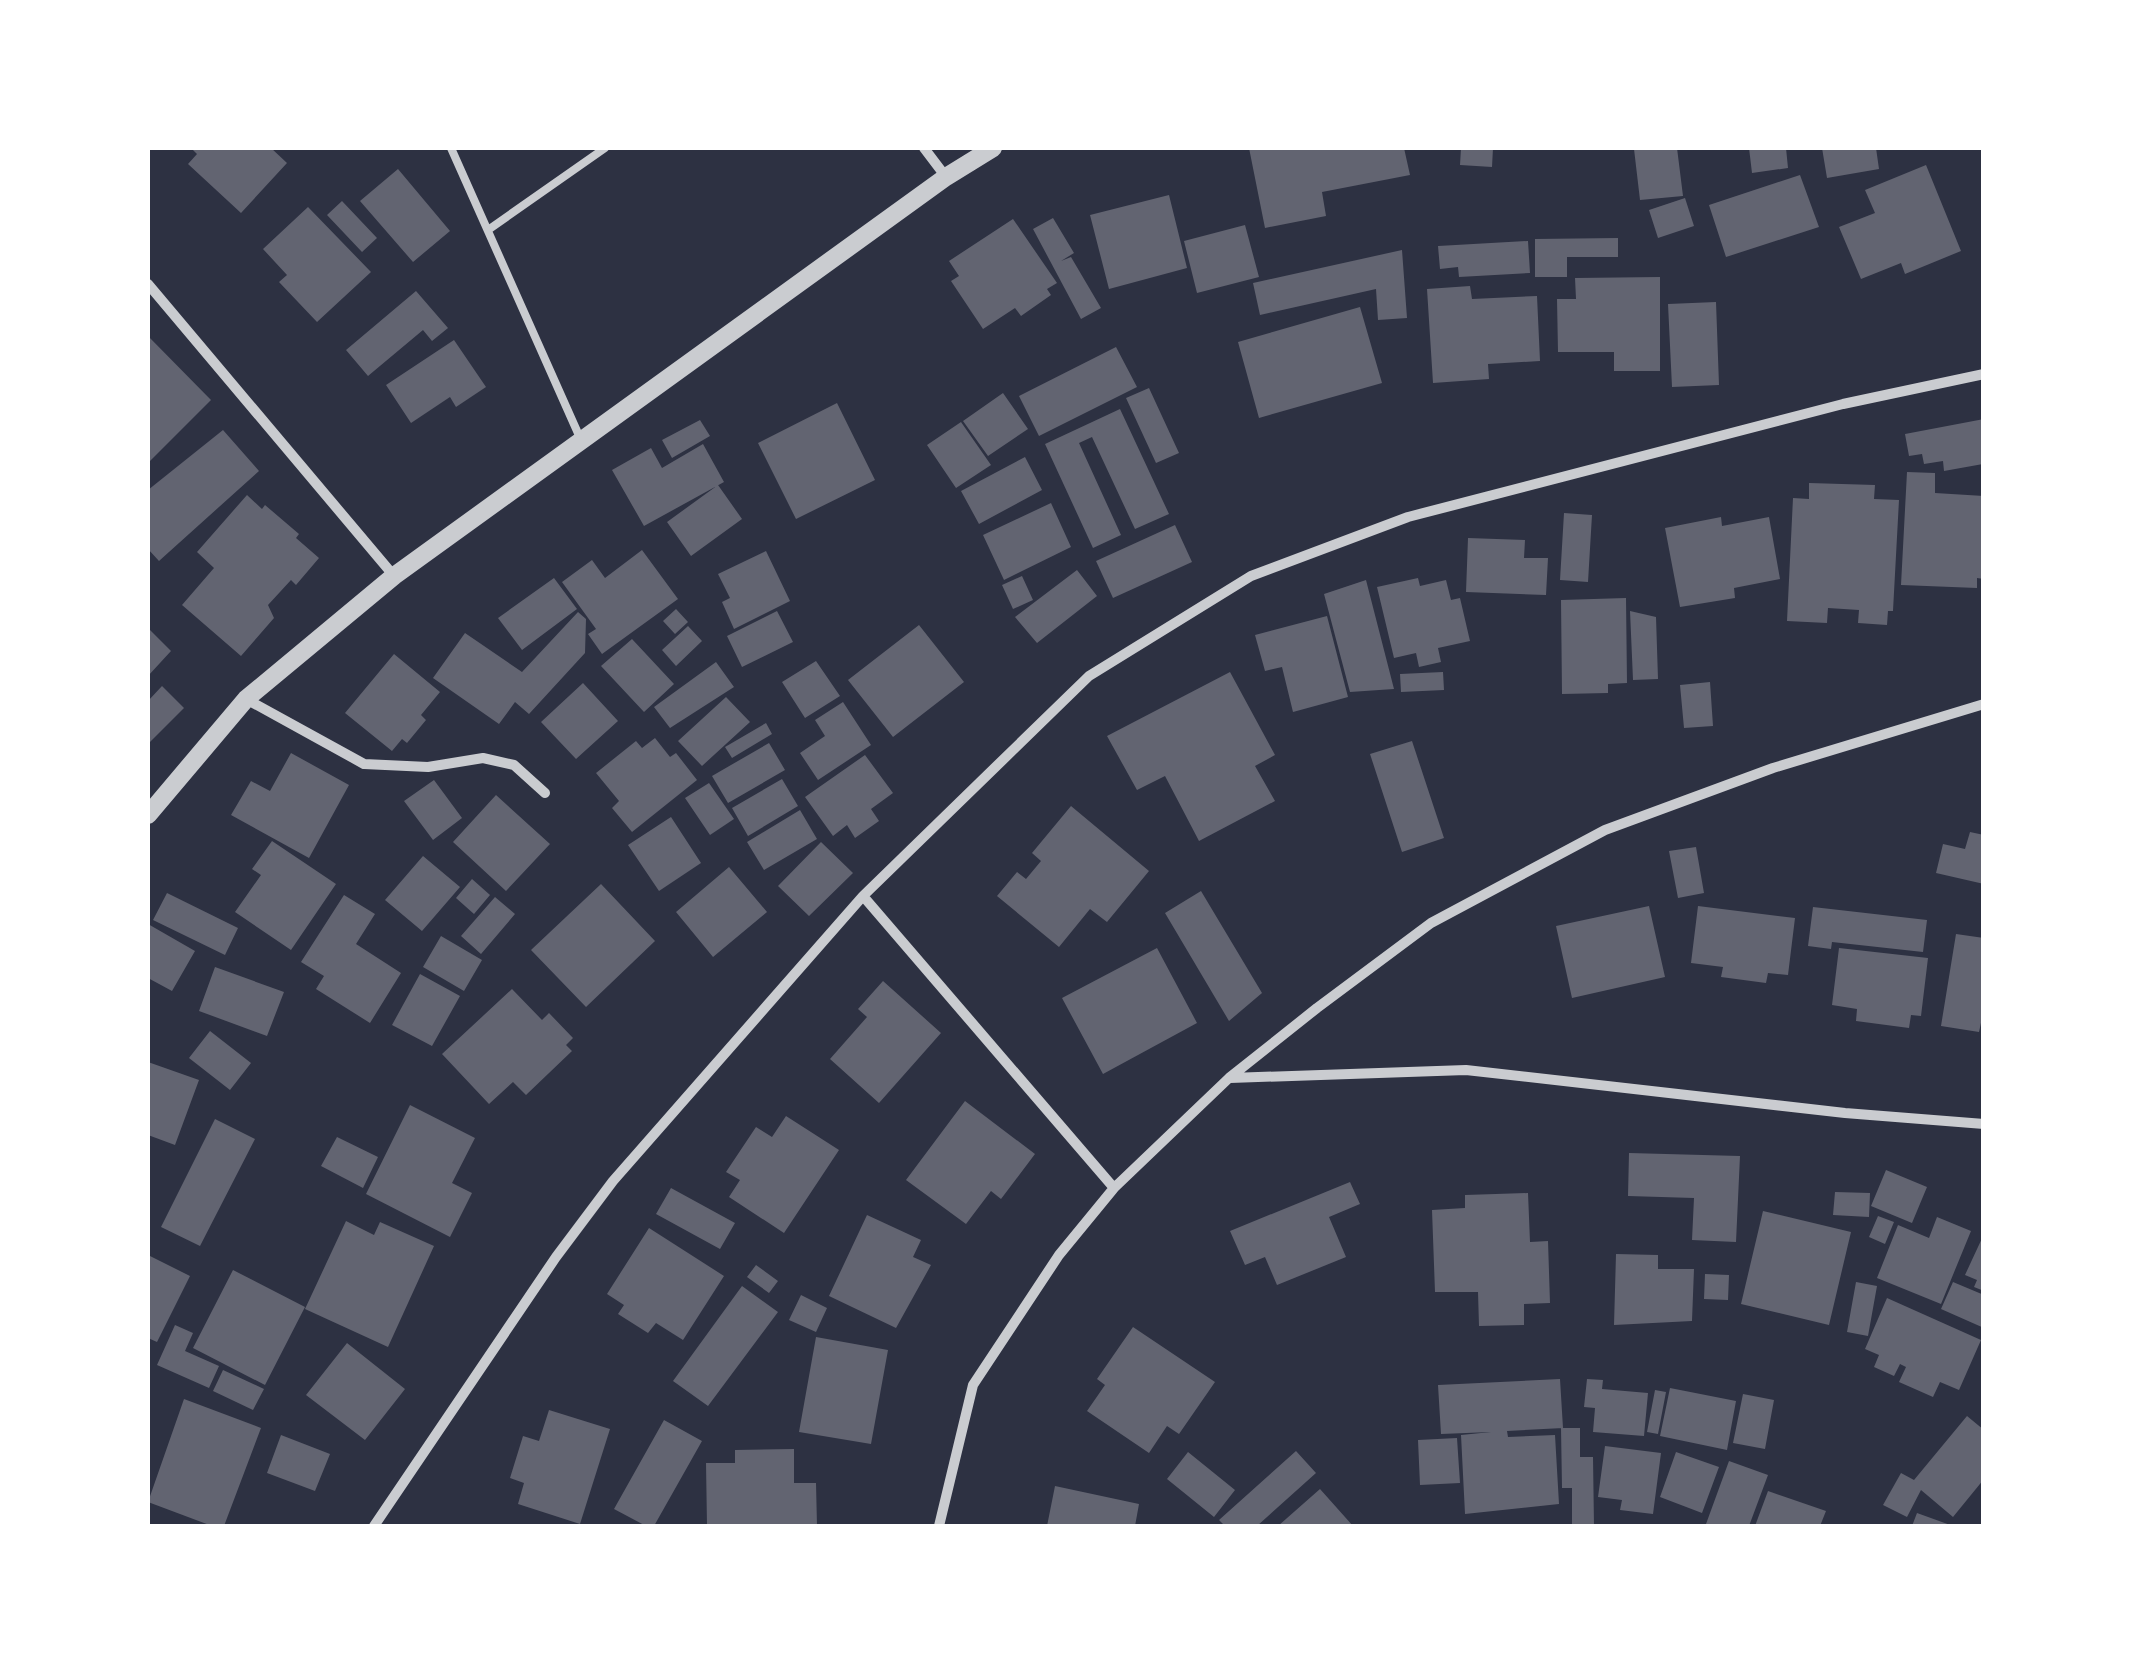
<svg xmlns="http://www.w3.org/2000/svg" width="2131" height="1674" viewBox="0 0 2131 1674" font-family="'Times New Roman',serif">
	<rect width="100%" height="100%" fill="#2d3142"/>
	<!-- building -->
	<path fill="#626471" d="M191,148H271L287,163L241,213L188,164L197,154Z
		M1249,148H1404L1410,175L1322,192L1326,216L1265,228Z
		M1461,148H1493L1492,167L1460,165Z
		M1677,148L1683,196L1640,200L1634,149Z
		M1749,148H1786L1788,168L1752,173Z
		M1822,148H1876L1879,169L1827,178Z
		M1926,165L1961,251L1905,274L1901,263L1861,279L1839,227L1875,213L1865,190Z
		M398,169L450,231L413,262L360,201Z
		M1800,175L1819,227L1726,257L1709,205Z
		M1169,195L1187,268L1109,289L1090,215Z
		M1685,198L1694,226L1658,238L1649,210Z
		M342,201L377,238L362,252L327,215Z
		M308,207L371,272L317,322L279,282L287,275L263,249Z
		M1053,218L1074,253L1061,261L1071,257L1101,308L1081,319L1033,229Z
		M1013,219L1057,283L1047,289L1051,295L1021,316L1015,308L983,329L951,281L959,276L949,261Z
		M1245,225L1259,277L1197,293L1184,241Z
		M1618,238V257H1567V277H1535V239Z
		M1528,241L1530,273L1459,277L1458,267L1440,269L1438,246Z
		M1402,250L1407,318L1378,320L1376,289L1260,315L1253,283Z
		M1660,277V371H1614V352H1558L1557,299H1576L1575,278Z
		M1470,286L1472,299L1537,296L1540,361L1488,364L1489,379L1433,383L1427,289Z
		M416,291L448,328L432,341L423,330L368,376L346,350Z
		M1716,302L1719,385L1672,387L1668,304Z
		M1360,307L1382,383L1259,418L1238,342Z
		M148,336L211,400L148,463Z
		M454,340L486,387L456,407L450,397L411,423L386,385Z
		M1116,347L1137,387L1039,436L1019,396Z
		M1149,388L1179,453L1156,463L1126,398Z
		M1003,393L1028,429L988,456L963,421Z
		M837,403L875,480L796,519L758,443Z
		M1120,409L1169,514L1135,529L1092,437L1079,443L1121,535L1093,548L1045,444Z
		M1984,419L1983,464L1944,471L1943,461L1924,464L1922,454L1909,456L1905,434Z
		M700,420L710,436L672,458L662,440Z
		M961,422L991,465L956,488L927,445Z
		M223,430L259,471L159,561L148,549V490Z
		M703,444L724,482L644,526L612,470L651,448L662,468Z
		M1025,457L1042,490L979,524L961,491Z
		M1907,472L1935,473V493L1984,496V579L1977,578V588L1901,585Z
		M1809,483L1875,485L1874,499L1899,500L1893,611H1888L1887,625L1858,623L1859,610L1828,608L1827,623L1787,621L1793,498L1809,499Z
		M718,485L742,519L691,556L667,522Z
		M247,495L262,509L265,505L299,534L296,538L319,558L296,585L291,580L268,605L274,618L241,656L182,605L214,568L197,552Z
		M1051,503L1071,547L1004,580L983,535Z
		M1564,513L1592,515L1588,582L1560,580Z
		M1721,517L1722,526L1769,517L1780,579L1734,588L1735,598L1680,607L1665,528Z
		M1175,525L1192,562L1113,598L1096,561Z
		M1468,538L1525,540L1524,558H1548L1546,595L1466,592Z
		M642,550L678,599L602,654L588,634L596,629L562,582L592,560L605,578Z
		M766,551L790,601L734,629L722,602L730,598L718,574Z
		M1077,570L1097,596L1037,643L1015,617Z
		M1022,576L1033,600L1013,609L1002,585Z
		M554,578L577,609L522,650L498,618Z
		M1418,578L1420,586L1446,580L1451,600L1460,598L1470,641L1438,648L1441,662L1419,667L1416,653L1394,658L1377,587Z
		M1366,580L1394,689L1350,692L1324,594Z
		M1626,598L1627,683L1608,684V693L1562,694L1561,600Z
		M676,609L688,622L675,634L663,621Z
		M777,611L793,642L742,667L727,636Z
		M1630,611L1656,617L1658,679L1633,680Z
		M578,612L586,619L585,653L529,714L515,702L499,724L433,678L465,633L522,672Z
		M1327,616L1348,697L1293,712L1282,667L1265,671L1255,635Z
		M919,625L964,682L893,737L848,680Z
		M688,626L702,641L676,666L662,650Z
		M148,628L171,651L148,676Z
		M632,639L674,684L644,712L601,666Z
		M394,654L440,692L421,715L426,720L407,743L402,739L392,751L345,713Z
		M816,661L840,696L805,718L782,682Z
		M716,662L734,687L670,728L654,707Z
		M1230,672L1275,755L1255,766L1275,801L1199,841L1165,776L1137,790L1107,736Z
		M1443,672L1444,690L1401,692L1400,674Z
		M1710,682L1713,726L1684,728L1680,685Z
		M583,683L618,721L576,759L541,722Z
		M162,686L184,708L148,744V701Z
		M726,697L750,722L702,766L678,741Z
		M843,702L871,745L818,780L800,753L825,736L815,720Z
		M766,723L772,734L732,758L725,747Z
		M655,738L670,757L676,753L697,780L632,832L612,808L619,801L596,773L636,741L642,748Z
		M1412,741L1444,838L1402,852L1370,754Z
		M769,743L785,770L728,803L712,776Z
		M291,753L349,785L309,858L231,815L251,781L270,791Z
		M865,755L893,793L871,809L879,821L855,838L847,825L833,836L805,797Z
		M782,779L798,806L748,836L732,808Z
		M434,780L462,818L433,840L404,801Z
		M709,783L734,819L710,835L685,798Z
		M496,795L550,844L506,891L453,842Z
		M1071,806L1149,871L1107,922L1090,909L1059,947L997,896L1017,872L1026,879L1041,861L1032,853Z
		M800,810L817,839L764,870L747,842Z
		M671,817L701,863L659,891L628,845Z
		M1970,832L1984,835V884L1936,873L1943,844L1965,849Z
		M272,841L336,884L291,950L235,912L261,875L252,869Z
		M821,842L853,873L809,916L778,886Z
		M1696,847L1704,893L1678,898L1669,851Z
		M423,856L460,887L422,931L385,900Z
		M729,867L767,912L713,957L676,912Z
		M472,879L490,895L474,914L456,898Z
		M601,884L655,941L586,1007L531,950Z
		M1201,891L1262,993L1229,1021L1165,913Z
		M167,893L238,928L225,955L153,920Z
		M344,895L375,914L356,944L401,973L370,1023L316,989L324,976L301,962Z
		M495,897L515,914L481,954L461,936Z
		M1649,906L1665,977L1572,998L1556,926Z
		M1698,906L1795,918L1788,975L1768,973L1766,983L1721,977L1723,967L1691,963Z
		M1813,907L1927,920L1923,952L1832,942L1831,949L1808,946Z
		M148,924L195,951L172,991L148,978Z
		M1956,934L1984,938V1009L1979,1032L1941,1026Z
		M441,936L482,960L464,991L423,967Z
		M1157,948L1197,1023L1103,1074L1062,998Z
		M1839,948L1928,958L1921,1016L1911,1015L1909,1028L1856,1021L1857,1009L1832,1005Z
		M215,967L284,992L267,1036L199,1011Z
		M420,974L460,996L432,1046L392,1025Z
		M883,981L941,1033L879,1103L830,1059L867,1017L858,1009Z
		M512,989L542,1020L549,1013L573,1038L566,1045L572,1051L526,1095L513,1082L489,1104L442,1054Z
		M210,1031L251,1063L230,1090L189,1058Z
		M148,1062L199,1080L175,1145L148,1135Z
		M965,1101L1035,1154L1001,1199L991,1191L966,1224L906,1180Z
		M410,1105L475,1138L452,1183L472,1193L450,1237L366,1194Z
		M786,1116L839,1150L784,1233L729,1197L740,1180L726,1172L756,1127L772,1137Z
		M215,1119L255,1139L200,1246L161,1227Z
		M337,1137L378,1157L363,1188L321,1166Z
		M1629,1153L1740,1156L1736,1242L1692,1240L1694,1198L1628,1196Z
		M1886,1170L1927,1187L1912,1223L1871,1206Z
		M1350,1182L1360,1204L1329,1217L1346,1257L1277,1285L1265,1257L1245,1265L1230,1231Z
		M671,1188L735,1223L720,1249L656,1214Z
		M1835,1192L1870,1193L1869,1217L1833,1215Z
		M1528,1193L1530,1242L1548,1241L1550,1303L1524,1304V1325L1479,1326L1478,1292H1435L1432,1210L1465,1208V1195Z
		M1763,1211L1851,1232L1829,1325L1741,1304Z
		M867,1215L921,1240L913,1257L931,1265L896,1328L829,1296Z
		M1878,1216L1894,1222L1885,1244L1869,1237Z
		M1937,1217L1971,1231L1941,1304L1877,1278L1898,1225L1929,1238Z
		M346,1221L374,1235L380,1222L434,1246L388,1347L305,1309Z
		M649,1228L724,1276L683,1340L656,1323L648,1333L618,1314L624,1305L607,1294Z
		M1984,1234V1291L1974,1287L1977,1280L1965,1275Z
		M1616,1254L1658,1255V1269H1694L1692,1321L1614,1325Z
		M148,1255L190,1276L157,1342L148,1338Z
		M756,1265L778,1281L769,1293L747,1277Z
		M233,1270L305,1307L265,1385L193,1348Z
		M1705,1274L1729,1275L1728,1300L1704,1299Z
		M1856,1282L1877,1286L1868,1336L1847,1332Z
		M1953,1282L1984,1295V1328L1941,1309Z
		M742,1286L778,1312L708,1406L673,1381Z
		M801,1295L827,1308L816,1332L789,1320Z
		M1887,1298L1981,1340L1959,1390L1940,1382L1933,1397L1899,1382L1906,1367L1900,1364L1894,1376L1874,1367L1879,1355L1865,1349Z
		M175,1325L193,1333L185,1351L219,1366L209,1388L157,1365Z
		M1133,1327L1215,1382L1179,1434L1167,1426L1149,1453L1087,1411L1105,1385L1097,1379Z
		M816,1337L888,1350L871,1444L799,1432Z
		M347,1343L405,1389L365,1440L306,1395Z
		M223,1370L264,1389L253,1410L213,1391Z
		M1560,1379L1563,1428L1507,1431L1508,1437L1555,1435L1559,1504L1465,1514L1461,1435L1491,1432L1441,1434L1438,1385Z
		M1587,1379L1603,1380L1602,1389L1648,1393L1644,1436L1593,1432L1595,1408L1584,1407Z
		M1670,1388L1736,1401L1727,1450L1660,1436Z
		M1655,1390L1666,1392L1658,1434L1647,1432Z
		M1743,1394L1774,1400L1765,1449L1733,1443Z
		M184,1399L261,1428L224,1526H212L148,1502Z
		M549,1410L610,1429L580,1524L518,1504L524,1483L510,1478L523,1436L539,1441Z
		M1967,1416L1984,1430V1479L1953,1517L1921,1490L1907,1517L1883,1505L1901,1473L1914,1480Z
		M664,1420L702,1441L654,1526H646L614,1509Z
		M1561,1428H1580V1457H1593L1594,1526H1572V1488H1562Z
		M281,1435L330,1454L315,1491L267,1473Z
		M1457,1438L1460,1483L1420,1485L1418,1440Z
		M1605,1446L1661,1453L1653,1514L1620,1510L1622,1500L1598,1497Z
		M794,1449V1483H816L817,1526H707L706,1463H735V1450Z
		M1296,1451L1316,1473L1257,1526H1225L1219,1520Z
		M1188,1452L1235,1490L1214,1517L1167,1479Z
		M1676,1452L1719,1467L1702,1513L1660,1497Z
		M1729,1461L1768,1475L1749,1526L1706,1524Z
		M1055,1486L1139,1504L1135,1526H1047Z
		M1320,1489L1353,1526H1278Z
		M1768,1491L1826,1511L1820,1526H1755Z
		M1917,1513L1953,1526H1912Z"/>
	<g fill="none" stroke-linecap="round" stroke-linejoin="round">
		<!-- service -->
		<path stroke="#caccd0" stroke-width="8" d="M451,148L581,440
			M488,230L605,148"/>
		<!-- minor -->
		<path stroke="#caccd0" stroke-width="10" d="M924,148L946,177
			M148,284L394,576
			M246,699L364,764L428,767L483,758L514,765L545,793
			M863,896L1114,1188
			M1230,1078L1466,1070L1845,1113L1984,1124
			M374,1526L556,1257L613,1181L863,896L1089,676L1251,576L1408,517L1843,404L1984,374
			M939,1526L973,1385L1059,1255L1114,1188L1229,1078L1317,1008L1431,923L1605,830L1773,768L1984,704"/>
		<!-- tertiary -->
		<path stroke="#caccd0" stroke-width="18" d="M148,815L246,699L394,576L946,177L993,148"/>
	</g>
	<!-- border -->
	<rect width="2131" height="1674" fill="none" stroke="#ffffff" stroke-width="300"/>
</svg>
